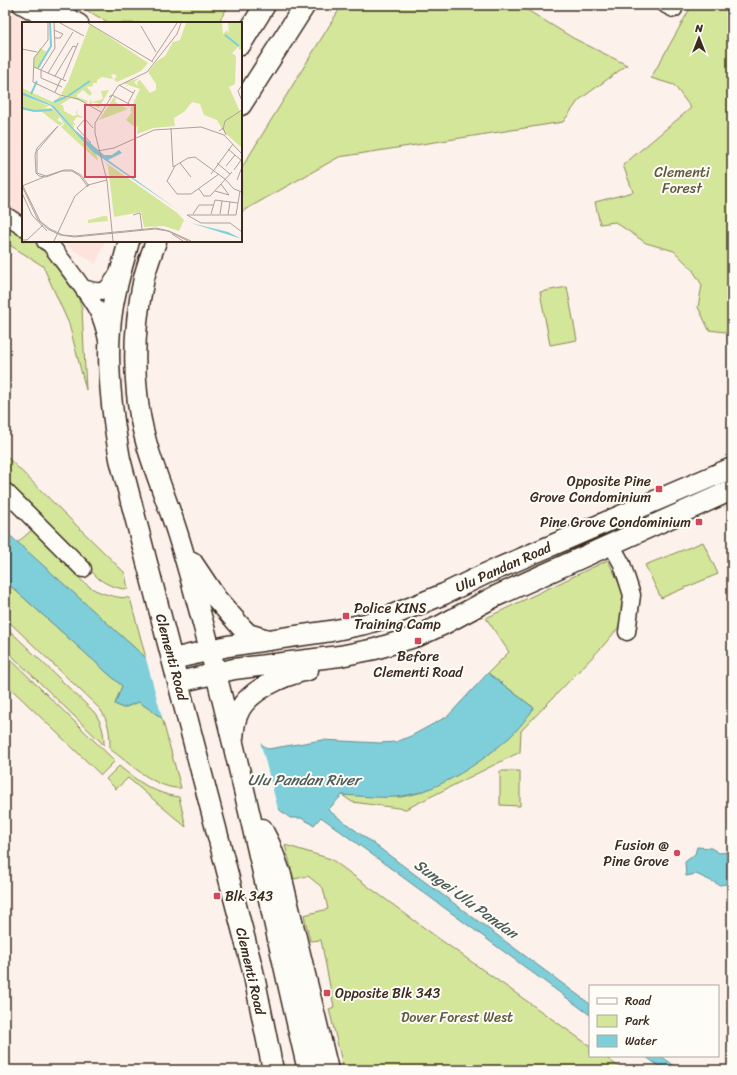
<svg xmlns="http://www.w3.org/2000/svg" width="737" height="1075" viewBox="0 0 737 1075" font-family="Sriracha,sans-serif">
	<rect width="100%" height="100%" fill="#fdf1eb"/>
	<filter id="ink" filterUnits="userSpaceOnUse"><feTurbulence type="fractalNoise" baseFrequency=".025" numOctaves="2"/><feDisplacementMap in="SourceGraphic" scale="8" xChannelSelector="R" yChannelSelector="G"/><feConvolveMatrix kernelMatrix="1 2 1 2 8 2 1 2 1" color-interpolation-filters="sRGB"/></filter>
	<g filter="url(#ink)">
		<!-- built -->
		<path fill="#fee3dd" d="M5,9L30,23H23V219L5,208Z
			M59,241H105L96,264Z"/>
		<!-- green -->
		<path fill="#d4e69a" stroke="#88885c" d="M76,5H97L105,9L164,6L165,5H229L218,23H110Z
			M342,5H519L573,38L627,65L579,100L563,122L339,157L241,212V169Z
			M692,5H732V340L725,332L709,330L698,307L702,285L692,269L674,251L646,243L615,222L600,224L595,202L633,192L623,165L691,108L674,85L651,78Z
			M5,222L23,234V241H33L46,250L76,291L82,309L86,390L69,324L43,266L5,242Z
			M567,287L577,340L550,345L540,292Z
			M5,455L125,573L128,589C117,589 108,585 99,579L5,484Z
			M34,528C49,545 76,580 95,590C106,595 118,598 130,598L146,658L17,543Z
			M703,542L718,574L661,598L645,565Z
			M608,560L624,594L625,612L618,628L603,646L521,731L520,752L406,809L352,802L342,795L401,797L419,793L481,760L512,735L534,708L488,673L509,652L486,618Z
			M5,581L122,686L115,704L123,708L139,702L162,718L181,788C157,790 129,763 110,749C110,733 109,722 100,709L5,618Z
			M5,626L94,712C102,723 104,732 104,745L5,649Z
			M5,654L115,761L101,775L5,683Z
			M119,766C137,781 155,794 179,797L186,827L128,778L116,789L106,779Z
			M500,771H520V806L500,805Z
			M285,845L331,859L438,938L590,1046V1056H604L623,1070H344L329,1009L334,1007L321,940L310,941L304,915L328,909L323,888L308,876L294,879Z"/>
		<!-- water -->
		<path fill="#7fcfdb" stroke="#648d8f" d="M5,531L146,658L268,749L322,740L380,743L396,742L411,736L448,716L488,673L534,708C527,718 519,728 511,736C482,762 441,790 403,796C384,799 362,796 342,795L328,810L590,1004V1015L321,817L314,825L301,818H290L162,718L139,702L123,708L115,704L122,686L5,581Z
			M697,847L711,848L719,853L732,852V883L720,885L696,874L686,876L685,862L695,854Z
			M645,1056H661L680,1070H664Z"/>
		<!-- pier -->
		<path fill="#fdf1eb" d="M145,655L260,741L278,809L273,807L163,721Z"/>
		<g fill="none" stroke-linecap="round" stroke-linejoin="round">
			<defs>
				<path id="minor" d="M21,5L53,23
					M48,5L80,23
					M666,5L674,9
					M5,215L23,227
					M45,241L50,244C66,266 84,287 97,310C102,319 105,330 107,340
					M83,288C107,295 106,291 119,272
					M5,491L83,569
					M611,544L622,564L632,595L627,632"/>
				<path id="major" d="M241,44L265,5
					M241,105L305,5
					M129,241C123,264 115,288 112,312C105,357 112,415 120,459L253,971L273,1070
					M156,241C152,253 147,265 144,278C136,315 133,354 137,393C141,440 158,476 173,520C185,555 194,591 204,627C243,774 273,922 308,1070
					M192,562L216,598L242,628L248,634L268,640
					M173,659L228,646L331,631L365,624L385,618L444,594L485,574L732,468
					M179,682L234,669L340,656L375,649L418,636L442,625L494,597L732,490
					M233,738C234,731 234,723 237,716C245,691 284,675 308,670
					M262,829L270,845L281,875L328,1070"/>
			</defs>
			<!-- minor casing -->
			<use href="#minor" stroke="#3b2a1e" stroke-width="19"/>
			<!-- major casing -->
			<use href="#major" stroke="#3b2a1e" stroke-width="23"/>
			<!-- minor -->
			<use href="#minor" stroke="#fdfcf7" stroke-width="16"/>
			<!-- major -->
			<use href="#major" stroke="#fdfcf7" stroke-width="20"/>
		</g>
	</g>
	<!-- markers -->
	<g fill="#d1495b" stroke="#fdfcf7" stroke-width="1.5">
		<rect x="655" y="485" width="8" height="8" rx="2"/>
		<rect x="695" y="518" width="8" height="8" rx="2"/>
		<rect x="342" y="612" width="8" height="8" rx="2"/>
		<rect x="414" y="637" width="8" height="8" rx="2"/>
		<circle cx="677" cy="853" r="4"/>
		<rect x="213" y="892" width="8" height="8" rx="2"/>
		<rect x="323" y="989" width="8" height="8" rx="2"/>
	</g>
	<g text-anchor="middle" stroke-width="4" stroke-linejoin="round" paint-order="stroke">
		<!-- park labels -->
		<g font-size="14" fill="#61593d" stroke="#fdfcf7">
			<text x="682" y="177">Clementi<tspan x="682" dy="16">Forest</tspan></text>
			<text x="457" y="1022">Dover Forest West</text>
		</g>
		<!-- poi labels -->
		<g font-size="14" fill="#3b2a1e" stroke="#fdfcf7" text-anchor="end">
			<text x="651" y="486">Opposite Pine<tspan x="651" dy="16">Grove Condominium</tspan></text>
			<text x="691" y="527">Pine Grove Condominium</text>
			<text x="354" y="613" text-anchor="start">Police KINS<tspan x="354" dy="16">Training Camp</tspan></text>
			<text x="418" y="661" text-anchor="middle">Before<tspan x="418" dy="16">Clementi Road</tspan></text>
			<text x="669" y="850">Fusion @<tspan x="669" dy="16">Pine Grove</tspan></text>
			<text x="225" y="901" text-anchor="start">Blk 343</text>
			<text x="335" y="998" text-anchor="start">Opposite Blk 343</text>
		</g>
		<!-- street labels -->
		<g font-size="14" fill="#3b2a1e" stroke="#fdfcf7">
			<text transform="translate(503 567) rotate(-24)" y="5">Ulu Pandan Road</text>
			<text transform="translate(172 657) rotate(75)" y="5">Clementi Road</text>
			<text transform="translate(251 971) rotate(77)" y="5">Clementi Road</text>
		</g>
		<!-- water labels -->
		<g font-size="15" font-style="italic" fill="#4f5c57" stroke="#fdfcf7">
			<text x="304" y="785">Ulu Pandan River</text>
			<text transform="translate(466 899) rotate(36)" y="5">Sungei Ulu Pandan</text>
		</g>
	</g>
	<!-- overview -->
	<g transform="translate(22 22)">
		<rect width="220" height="220" fill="#fdf1eb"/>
		<path d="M164,1H200L201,12L205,8L207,12L206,1H220V27L217,28V24L210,31L214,34L213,62L207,65L220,94V126L202,110L195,98L182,93L178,82L170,80L162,90L152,96L153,104L131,106L115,112L116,103L114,106L104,98L110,90L108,88L118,67L101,61L118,56L112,60L116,64L115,60L118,58L128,71L134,68V62L126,50L135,39L143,34L151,20L158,18ZM68,2L126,41L119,49L95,60L92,58L95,54L92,52L89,53L91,57L80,55L75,58V61H71V64L65,65L70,71L68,74L61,68L55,73V75L66,79L64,81L39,72L46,60ZM18,26L25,30L15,46L12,45V36ZM0,66L31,80L38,74L49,76L38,83H41L42,89L51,94L55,93L54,91L56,86L55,92L62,96L55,95L51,100L54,103L51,102L52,107L32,84L0,70ZM87,68L77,86L67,82L69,77L70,83L78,82L70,80L81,77L79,69ZM0,73L27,84L22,86H30L74,131L76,139L39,105L42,102L38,95L35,98L41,101L38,104L20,90L0,88ZM92,75L94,76L93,80L106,87L77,98ZM83,140L154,190L162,198L157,209L142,204L122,205L119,190L92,195L86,144ZM82,194H85L86,199L66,201V198Z" fill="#d4e69a"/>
		<path d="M0,70L32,84L52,107L82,133H90L97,128L100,131L86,138L156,188L169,201L206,210L220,217L169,201L156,188L71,130L29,84L0,73Z" fill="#7fcfdb"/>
		<path fill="none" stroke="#7fcfdb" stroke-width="2" d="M203,13L217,24M16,46L29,24L28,1M9,72L15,59M46,74L68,59M32,80L44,75M0,86L12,89L30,88"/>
		<path fill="none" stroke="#afa199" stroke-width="1" d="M26,1V18L12,36L11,60L38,73L56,77L79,90M38,1L62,14M66,1L131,40M119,4L134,30M32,8L41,12L38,16H32M0,27L15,30M130,39L155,1M12,45L44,59M19,48L33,26L32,1M19,48V56L40,65M26,51L51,10M33,54L51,24L54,25M41,57L56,21M97,63L111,71M220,63L216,69L220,79M33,70L39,57M87,75L90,73L109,83M106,81L113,68M149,106L151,145M201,108L203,99L220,88M197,109L201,106L204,113M69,121L55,106L63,97L71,106M206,127L220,139M76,129L92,126L132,108L179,105L202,113L220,132M158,141L169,155M195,141L208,152M153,144L145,159L155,172H169L197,152M204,144L213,133M151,145L166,136L173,135L203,157L212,167L220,170M212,148L219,138M189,152L211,122M215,158L220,145M0,162L18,199L28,207L41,213L53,214L134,206L147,209L169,219M199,162L207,173M0,164L22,155M0,164L16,198L26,207L38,213L53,215L133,207L146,209L166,219M66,165L58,154L50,149H40L24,155L17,154L14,151L13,133L15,126L36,104L15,129V151L24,154L42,148H50L59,153L67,164M177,167L182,174H188L210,150M193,169L207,173M218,169L214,193H165L179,201H208L220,210M0,171L10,193L25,209M171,192L177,183H191M189,192L193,178L216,181M198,192L200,179M111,193L118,191L120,207M206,193L208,180M150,212L161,219M0,218H5L21,203M32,219L53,174L66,163L85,158M91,219L85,159L73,111V101L96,64L125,50L155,12L159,1"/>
		<path fill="#d1495b" fill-opacity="0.15" stroke="#d1495b" stroke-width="2" d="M63,83H113V155H63Z"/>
		<rect width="220" height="220" fill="none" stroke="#3b2a1e" stroke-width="2"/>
	</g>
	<!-- margin -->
	<rect width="737" height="1075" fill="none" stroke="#fdfcf7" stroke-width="20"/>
	<rect x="10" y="10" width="717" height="1055" fill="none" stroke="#3b2a1e" stroke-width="1.5" filter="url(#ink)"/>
	<!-- legend -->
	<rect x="589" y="985" width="130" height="72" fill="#fdfcf7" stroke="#afa8a0"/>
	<rect x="597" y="998" width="20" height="6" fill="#fdfcf7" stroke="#afa8a0"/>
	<text x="625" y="1005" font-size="12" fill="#3b2a1e">Road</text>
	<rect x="597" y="1015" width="20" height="12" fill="#d4e69a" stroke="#afa8a0"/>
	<text x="625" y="1025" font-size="12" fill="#3b2a1e">Park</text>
	<rect x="597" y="1035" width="20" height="12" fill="#7fcfdb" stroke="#afa8a0"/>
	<text x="625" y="1045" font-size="12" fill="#3b2a1e">Water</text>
	<!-- north arrow -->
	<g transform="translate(699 38)" stroke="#fdfcf7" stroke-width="3" paint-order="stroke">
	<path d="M0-3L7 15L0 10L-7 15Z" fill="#3b2a1e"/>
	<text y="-6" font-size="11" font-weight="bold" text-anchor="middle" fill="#3b2a1e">N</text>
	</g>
</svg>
